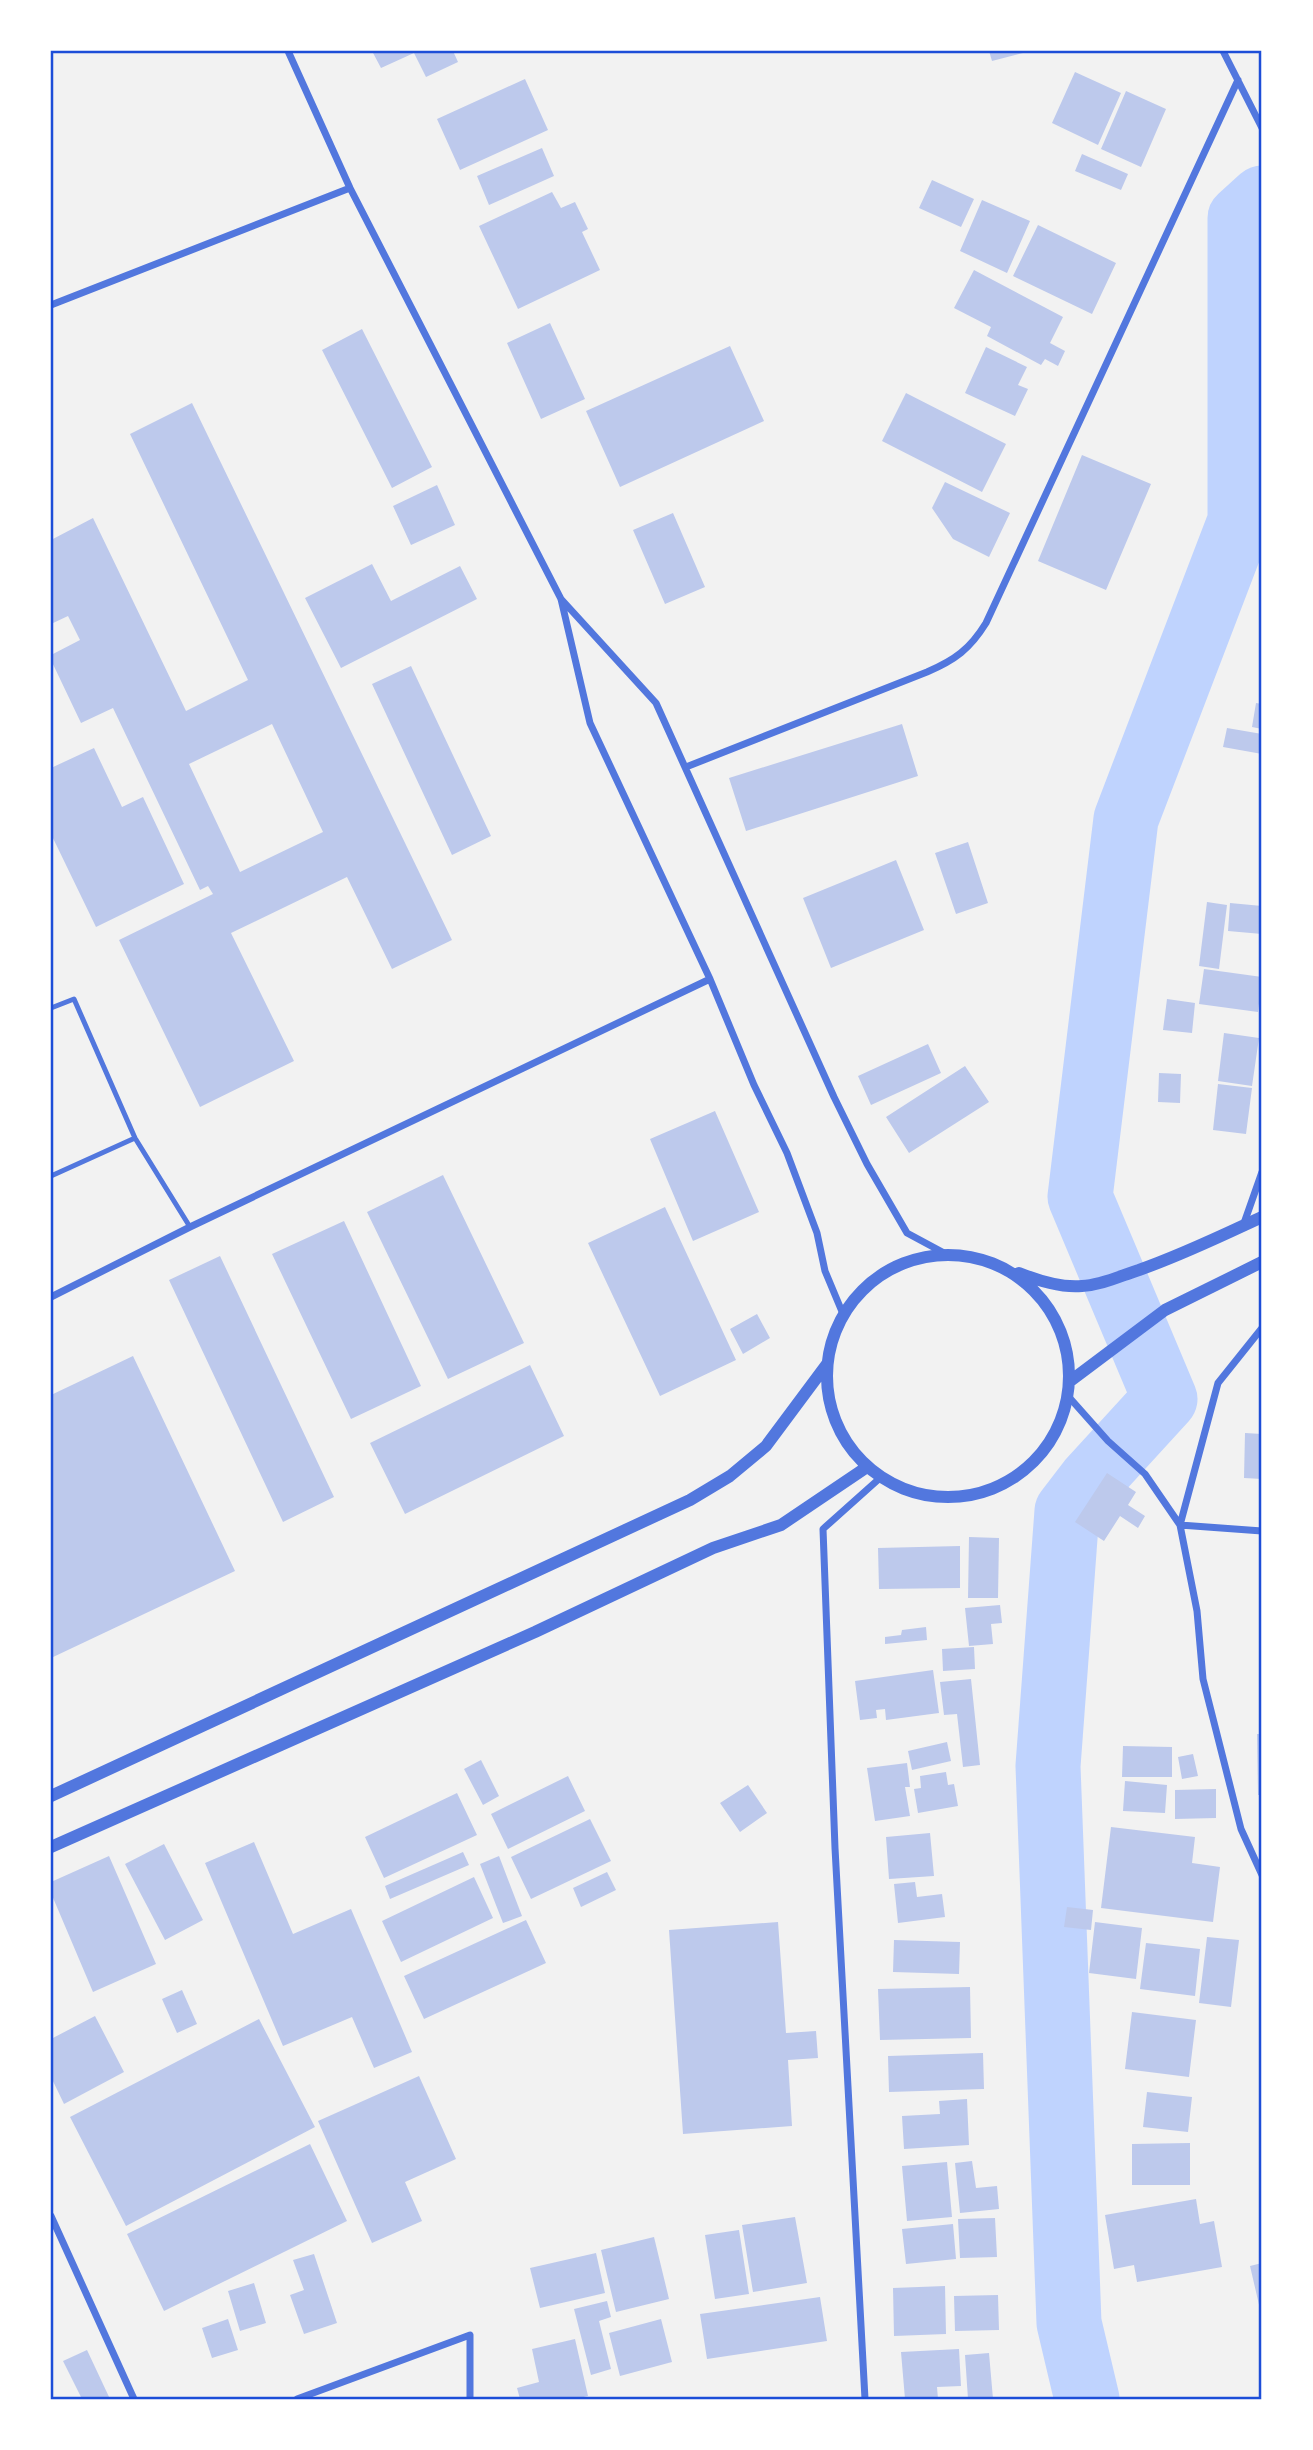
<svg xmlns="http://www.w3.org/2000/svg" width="1313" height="2450" viewBox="0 0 1313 2450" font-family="'PT Sans',sans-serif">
	<rect width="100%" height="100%" fill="#f2f2f2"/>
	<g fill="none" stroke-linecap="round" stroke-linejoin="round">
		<!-- river -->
		<path stroke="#bfd3fe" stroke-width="65" d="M1087,2399L1069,2323L1048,1766L1067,1511L1090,1481L1165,1399L1080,1197L1126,819L1240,521V218L1262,198"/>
	</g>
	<!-- building -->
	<path fill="#bdc9ec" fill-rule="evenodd" d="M372,51H453L458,62L426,77L414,53L381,68Z
		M989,51H1027V52L992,61Z
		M1075,72L1121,93L1098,145L1052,123Z
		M525,79L548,130L460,170L437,119Z
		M1126,91L1166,109L1141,167L1101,149Z
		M542,148L554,176L489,205L477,176Z
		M1082,154L1128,174L1121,190L1075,171Z
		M932,180L974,199L961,227L919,208Z
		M552,192L561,208L575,202L588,229L582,232L600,270L518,309L479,226Z
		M982,200L1030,221L1007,273L960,251Z
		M1038,225L1116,263L1092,314L1013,276Z
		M974,270L1063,317L1050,343L1065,351L1058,366L1045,359L1041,365L987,336L991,327L954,308Z
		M550,323L585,399L541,419L507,343Z
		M362,329L432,467L392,488L322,350Z
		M730,346L764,421L620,487L586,411Z
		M986,347L1027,367L1018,385L1028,389L1015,416L965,393Z
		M906,393L1006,444L982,492L882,441Z
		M192,403L452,940L392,969L347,877L231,933L294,1061L200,1107L119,940L213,894L208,886L200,890L113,708L81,723L51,660V655L80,640L68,616L51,624V540L93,518L186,711L248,680L130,434ZM272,724L323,832L240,872L189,764Z
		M1082,455L1151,484L1106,590L1038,561Z
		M945,482L1010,513L989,557L953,539L932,508Z
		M437,485L455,525L411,545L393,506Z
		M673,513L705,587L665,604L633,530Z
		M372,564L391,601L460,566L477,599L341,668L305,598Z
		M411,666L491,836L452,855L372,684Z
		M1256,703L1262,704V729L1252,727Z
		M902,724L918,776L746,831L729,778Z
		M1227,728L1262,734V754L1223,747Z
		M94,748L122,807L143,797L184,884L96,927L51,834V768Z
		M968,842L988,903L956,914L935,853Z
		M896,860L924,930L831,968L803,898Z
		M1207,902L1227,905L1219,969L1199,966Z
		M1230,903L1262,906V934L1228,931Z
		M1204,969L1262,977L1258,1012L1199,1004Z
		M1167,999L1195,1003L1192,1033L1163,1030Z
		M1224,1033L1259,1038L1252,1086L1218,1081Z
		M928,1044L941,1073L871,1105L858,1076Z
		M965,1066L989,1102L909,1153L886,1117Z
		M1159,1073L1181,1074L1180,1103L1158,1102Z
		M1218,1084L1252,1088L1246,1134L1213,1130Z
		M715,1111L759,1212L693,1241L650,1139Z
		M443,1175L524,1343L448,1379L367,1212Z
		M665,1207L736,1360L660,1396L588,1243Z
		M344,1221L421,1386L351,1419L272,1254Z
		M220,1256L334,1497L283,1522L169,1280Z
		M757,1314L770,1338L743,1354L730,1329Z
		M133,1356L235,1571L51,1658V1395Z
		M530,1365L564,1436L405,1514L370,1443Z
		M1245,1433L1262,1434V1479L1244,1478Z
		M1107,1473L1136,1492L1128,1505L1145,1516L1138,1528L1120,1516L1104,1541L1075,1522Z
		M969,1537L999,1538L998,1598H968Z
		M960,1546V1588L879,1589L878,1548Z
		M1000,1605L1002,1623L991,1624L993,1644L969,1646L965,1608Z
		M926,1627L927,1640L885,1644V1637L901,1635L902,1630Z
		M974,1647L975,1669L943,1671L942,1649Z
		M933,1670L939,1713L886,1720L885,1709L876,1710L877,1718L860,1720L855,1681Z
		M971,1679L980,1765L963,1767L957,1714L944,1715L940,1682Z
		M1257,1734H1262V1795H1258Z
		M947,1742L951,1761L912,1770L908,1751Z
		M1123,1746L1172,1747V1777H1122Z
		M1193,1754L1198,1776L1182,1779L1178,1757Z
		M481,1760L499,1796L483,1805L464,1769Z
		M907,1763L910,1787H905L910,1816L875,1821L867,1768Z
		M946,1772L948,1785L954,1784L958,1806L918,1813L914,1789L921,1788L920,1776Z
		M568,1776L585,1811L508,1849L491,1814Z
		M1125,1781L1167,1785L1165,1813L1123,1811Z
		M748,1785L767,1813L740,1832L720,1803Z
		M1216,1789V1818L1175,1819V1790Z
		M457,1793L477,1835L384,1878L365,1837Z
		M590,1819L611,1861L531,1899L511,1857Z
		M1111,1827L1195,1837L1192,1863L1220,1867L1213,1922L1101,1908Z
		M930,1833L934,1876L889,1879L886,1837Z
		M254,1842L293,1934L351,1909L412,2052L374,2068L352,2017L283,2046L205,1863Z
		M164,1844L203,1920L165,1940L125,1864Z
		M463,1852L469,1865L390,1899L385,1886Z
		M109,1856L156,1964L93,1992L51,1893V1882Z
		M499,1856L522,1916L503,1923L480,1864Z
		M607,1872L616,1890L581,1907L573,1888Z
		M474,1877L493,1918L401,1962L382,1921Z
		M915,1882L917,1897L942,1894L945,1917L898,1923L894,1884Z
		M1067,1907L1093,1910L1091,1930L1064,1927Z
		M526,1920L546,1963L424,2019L404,1976Z
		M778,1922L786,2033L816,2031L818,2058L788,2060L792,2126L683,2134L669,1930Z
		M1095,1922L1142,1928L1136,1979L1089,1973Z
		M1207,1937L1239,1940L1231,2007L1199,2003Z
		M894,1940L960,1942L959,1974L893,1972Z
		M1146,1943L1200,1949L1195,1996L1140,1989Z
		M970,1987L971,2038L880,2040L878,1989Z
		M182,1990L197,2024L177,2033L162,1999Z
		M1132,2012L1196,2020L1189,2077L1125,2069Z
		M95,2016L124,2072L64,2104L51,2077V2039Z
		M259,2019L315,2127L126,2226L70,2117Z
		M983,2053L984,2089L889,2092L888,2056Z
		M419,2076L456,2159L405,2182L422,2221L372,2243L318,2121Z
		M1147,2092L1192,2097L1188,2132L1143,2127Z
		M967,2099L969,2145L904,2149L902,2116L940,2114L939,2101Z
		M1190,2143V2185H1132V2144Z
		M310,2144L347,2221L164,2311L127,2234Z
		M972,2161L976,2188L997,2186L999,2209L960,2213L955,2163Z
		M947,2162L952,2217L907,2221L902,2166Z
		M1196,2199L1200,2224L1214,2221L1222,2267L1137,2282L1134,2265L1114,2269L1105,2215Z
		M795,2217L807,2283L753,2292L742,2225Z
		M995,2218L997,2257L960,2258L958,2219Z
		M953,2224L956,2259L906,2264L902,2229Z
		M739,2230L749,2294L715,2299L705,2235Z
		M654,2237L669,2299L616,2312L601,2250Z
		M596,2253L605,2293L540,2308L530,2268Z
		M314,2254L337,2323L304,2334L290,2295L304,2290L293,2260Z
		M1262,2263V2308L1260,2309L1250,2266Z
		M254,2283L266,2323L240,2331L228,2291Z
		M945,2286L946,2334L894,2336L893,2288Z
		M998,2295L999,2330L955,2331L954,2296Z
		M820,2297L827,2341L707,2359L700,2314Z
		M607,2301L611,2317L599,2321L611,2369L591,2375L574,2309Z
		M228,2319L238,2350L212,2358L202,2328Z
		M661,2319L672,2362L620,2376L609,2333Z
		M575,2339L588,2396L575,2399H520L517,2388L539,2382L532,2349Z
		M959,2349L961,2386L937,2387L938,2399H905L901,2352Z
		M87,2350L110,2399H82L63,2361Z
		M989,2353L993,2399H968L965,2355Z"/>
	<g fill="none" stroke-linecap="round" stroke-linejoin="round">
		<!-- service -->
		<path stroke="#5277de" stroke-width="5" d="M51,1008L74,999L135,1138L190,1227
			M51,1176L135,1138"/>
		<!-- minor -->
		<path stroke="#5277de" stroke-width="7" d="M288,51L350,188L561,599L590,723L710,979L754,1085L787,1153L817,1233L825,1271L843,1314
			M1223,51L1262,128
			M51,305L350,188
			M561,599L656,703L834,1097L867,1164L907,1233L946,1254
			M686,767L927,672C955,660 970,649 986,623L1238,80
			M1243,1226L1262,1172
			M51,1297L190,1227L710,979
			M1262,1328L1218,1383L1180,1525L1262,1531
			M1068,1396L1108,1441L1145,1474L1180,1525L1197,1611L1203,1679L1241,1829L1262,1875
			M51,2216L134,2399
			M297,2399L470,2335V2399
			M865,2399L835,1848L823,1529L880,1478"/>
		<!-- tertiary -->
		<path stroke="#5277de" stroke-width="12" d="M827 1376a121 121 0 1 1 242 0a121 121 0 1 1-242 0Z
			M1019,1273C1039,1281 1061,1288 1082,1286C1102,1285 1120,1276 1139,1270C1182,1255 1221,1236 1262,1217
			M1069,1382L1165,1310L1262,1262
			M51,1796L690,1500L730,1476L766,1446L827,1364
			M51,1847L535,1632L713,1548L781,1525L867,1467"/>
	</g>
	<!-- border -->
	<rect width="1313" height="2450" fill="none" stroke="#ffffff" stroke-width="105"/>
	<rect x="52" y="52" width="1208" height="2346" fill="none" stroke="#1d4ed8" stroke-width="2.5"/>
</svg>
